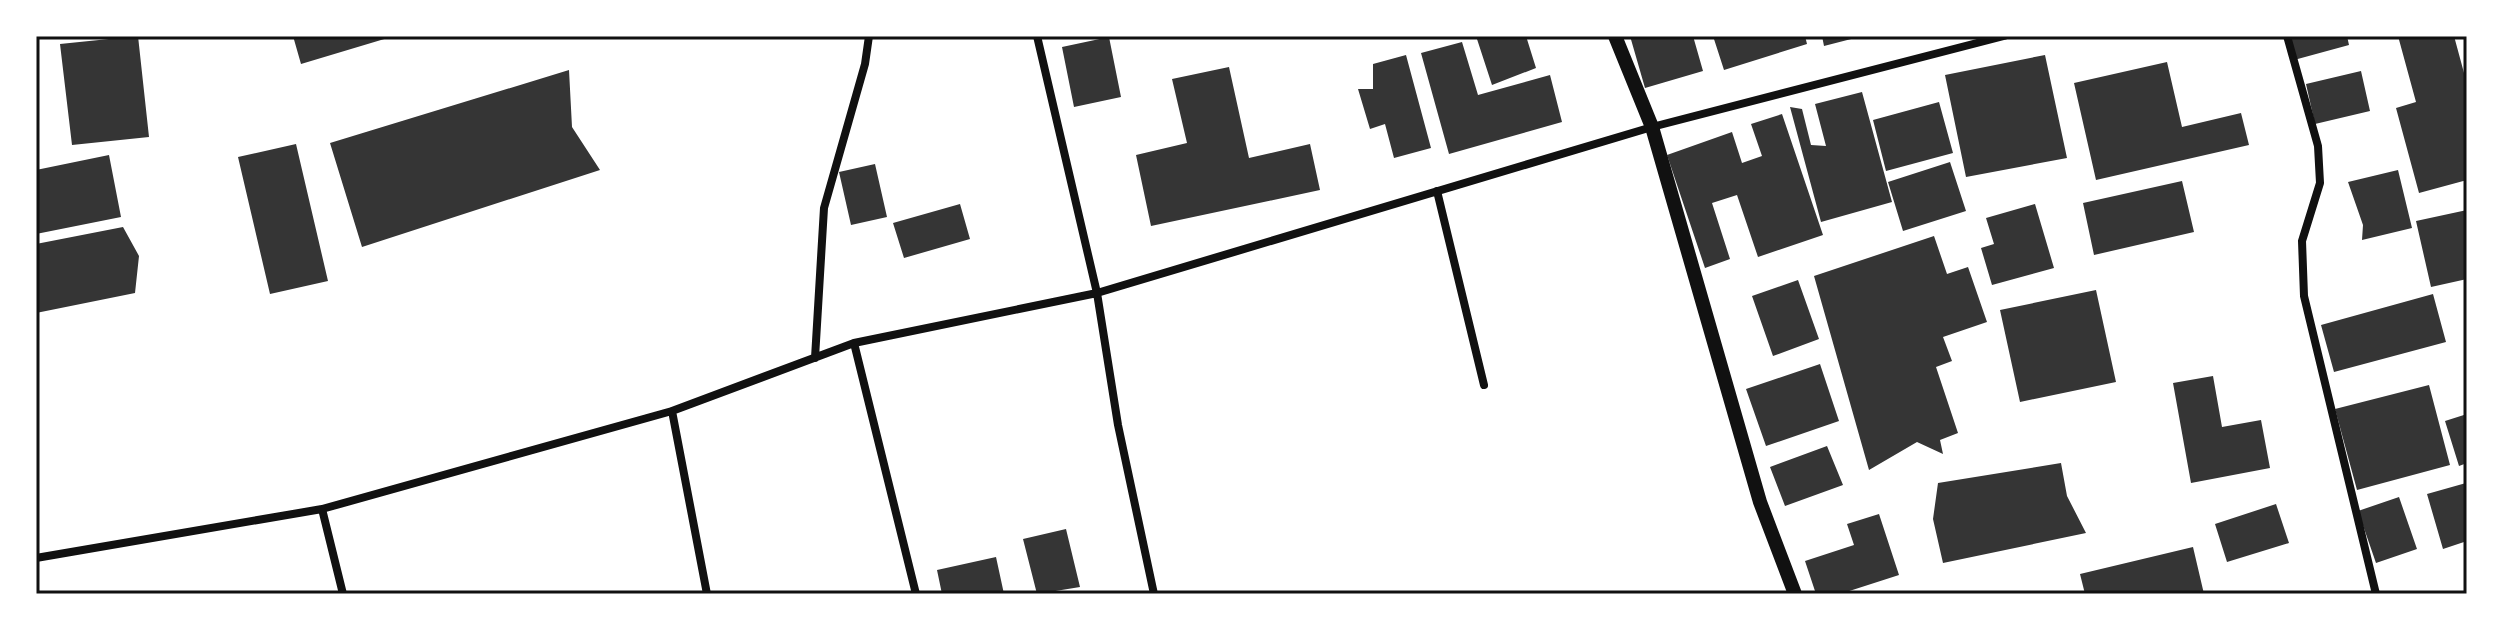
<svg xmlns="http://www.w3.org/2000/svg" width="2503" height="630" viewBox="0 0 2503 630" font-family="'Alegreya Sans',sans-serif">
	<rect width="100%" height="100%" fill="#fff"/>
	<!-- building -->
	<path fill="#353535" d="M138,36L149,137L72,145L60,44Z
		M293,36H390L391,37L301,64Z
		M1476,36H1526L1536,68L1492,85Z
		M1630,36H1693L1703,71L1645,88Z
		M1713,36H1805L1807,44L1724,70Z
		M1822,36H1859V37L1824,46Z
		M2288,36H2347L2349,45L2294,60Z
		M2398,36H2454L2467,84V180L2419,193L2396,108L2416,102Z
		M1109,37L1121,97L1074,107L1062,47Z
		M1462,42L1478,95L1550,75L1562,122L1449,154L1421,53Z
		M1406,55L1431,148L1394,158L1385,124L1370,129L1358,89H1373V64Z
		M2045,55L2067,158L1966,177L1945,75Z
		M2167,62L2182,127L2241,113L2249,145L2096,180L2074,83Z
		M1229,67L1249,158L1310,144L1320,190L1151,226L1136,155L1187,143L1172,79Z
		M569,70L572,127L600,170L362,247L330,143Z
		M2361,71L2370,111L2315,124L2306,84Z
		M1862,92L1892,202L1821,222L1790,107L1802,109L1811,145L1826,146L1815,104Z
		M1939,102L1953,153L1886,171L1873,120Z
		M1782,114L1823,235L1758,257L1737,195L1712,203L1730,259L1705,268L1667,155L1732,132L1742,163L1762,156L1751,124Z
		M296,144L328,281L270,294L238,157Z
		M109,155L121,217L36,234V170Z
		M1950,162L1966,211L1903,231L1888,182Z
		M875,164L887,217L851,225L839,172Z
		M2398,170L2412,228L2362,240L2363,225L2348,182Z
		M2182,181L2194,232L2094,255L2083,203Z
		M960,204L970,239L904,258L893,223Z
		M2035,204L2054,268L1992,285L1981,248L1994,244L1986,218Z
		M2467,210V279L2431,287L2416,221Z
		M123,227L139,256L135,293L36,313V244Z
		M1934,236L1947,274L1968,267L1987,322L1943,337L1952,361L1936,367L1958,433L1940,440L1943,454L1917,442L1869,470L1814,276Z
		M1798,280L1819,339L1773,356L1752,296Z
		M2096,290L2116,382L2020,402L2000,310Z
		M2433,294L2446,342L2334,372L2321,325Z
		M1820,364L1839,421L1766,446L1746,389Z
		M2213,376L2222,427L2261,420L2270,468L2191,483L2173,383Z
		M2429,385L2450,465L2357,490L2335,409Z
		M2467,414V463L2459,466L2445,421Z
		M1827,446L1843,485L1785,506L1770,467Z
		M2061,463L2067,496L2086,533L1943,563L1933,519L1938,483Z
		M2466,483L2467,541L2443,549L2427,494Z
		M2399,497L2417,549L2376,563L2358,511Z
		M2276,504L2289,543L2227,562L2215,524Z
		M1879,514L1899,575L1840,594H1816L1805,561L1854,545L1847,524Z
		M1066,529L1080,587L1037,594L1023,539Z
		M2193,547L2204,594H2085L2080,574Z
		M996,557L1004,594H942L937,570Z"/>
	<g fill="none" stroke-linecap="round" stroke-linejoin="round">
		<!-- minor -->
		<path stroke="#111" stroke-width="8" d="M1037,36L1097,293L1118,425L1154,594
			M2287,36L2318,146L2320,183L2302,241L2304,296L2376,594
			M1437,191L1484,385
			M854,343L916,594
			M815,358L824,208L865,64L869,36
			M672,411L707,594
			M322,509L343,594
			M36,558L322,509L672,411L854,343L1097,293L1652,127L2004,36"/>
		<!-- tertiary -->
		<path stroke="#111" stroke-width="14" d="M1615,36L1652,127L1760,502L1795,594"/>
	</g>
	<!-- border -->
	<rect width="2503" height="630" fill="none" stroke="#ffffff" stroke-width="76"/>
	<rect x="38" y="38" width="2427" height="554" fill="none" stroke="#111" stroke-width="3"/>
</svg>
